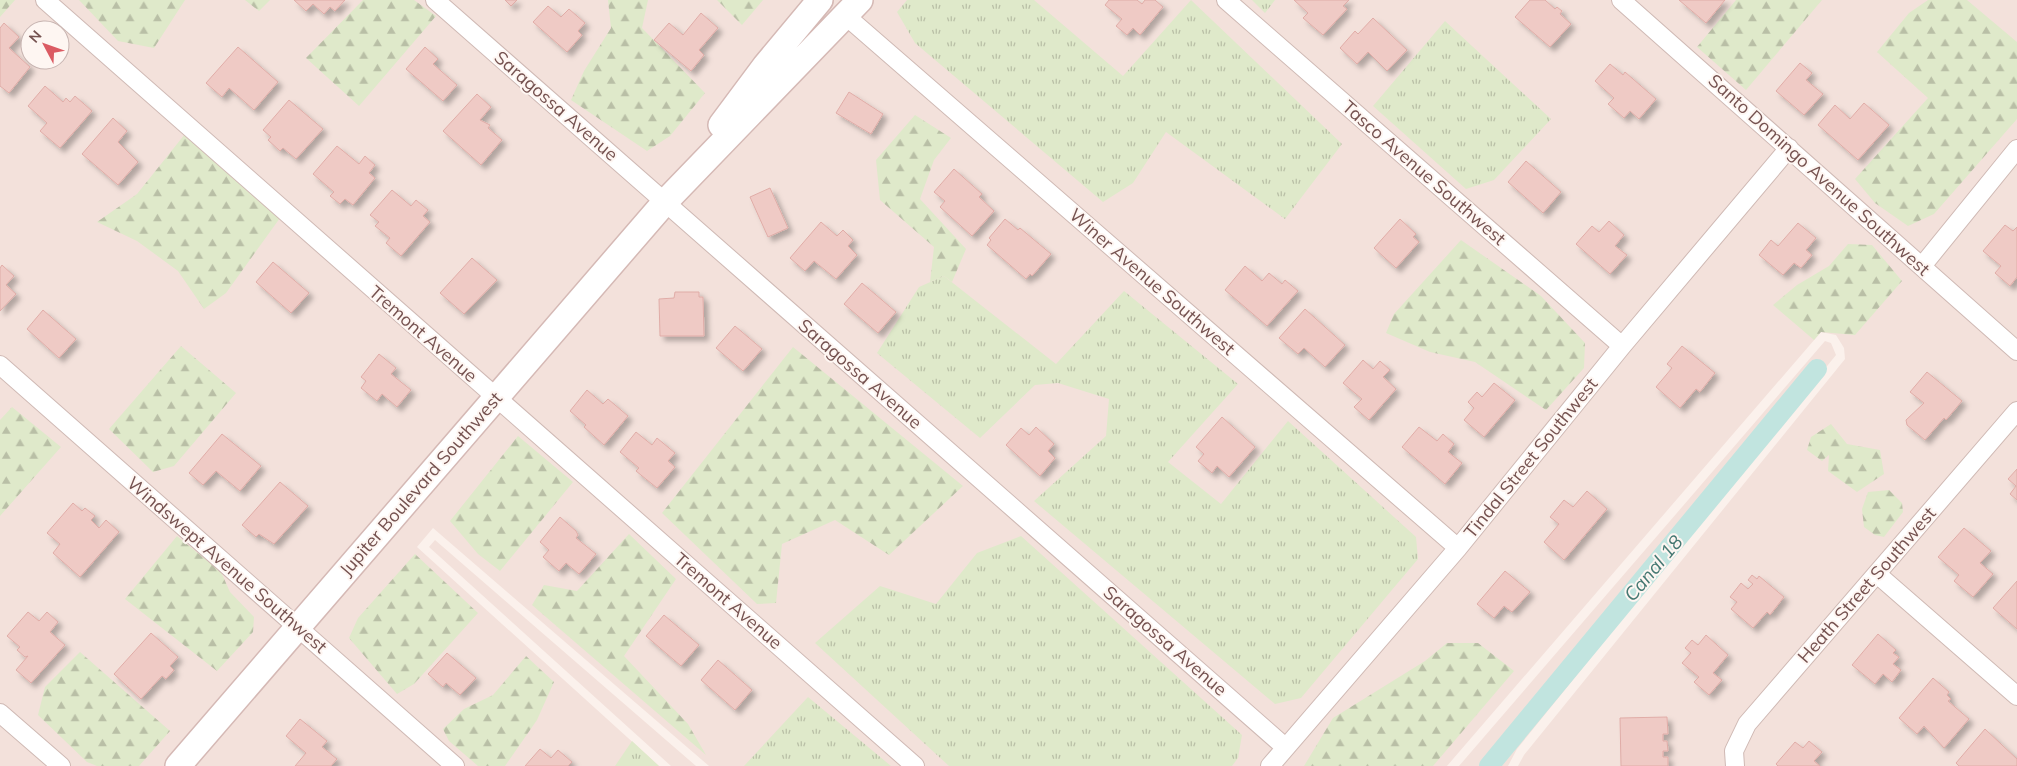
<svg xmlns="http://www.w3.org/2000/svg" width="2017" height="766" viewBox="0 0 2017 766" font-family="Mulish,sans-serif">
	<defs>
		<pattern id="grass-tufts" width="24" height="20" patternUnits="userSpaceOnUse" patternTransform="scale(1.25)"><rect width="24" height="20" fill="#dfe9ca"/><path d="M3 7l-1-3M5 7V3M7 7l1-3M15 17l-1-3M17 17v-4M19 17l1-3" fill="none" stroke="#b9bfa6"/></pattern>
		<pattern id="forest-firs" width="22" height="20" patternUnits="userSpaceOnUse" patternTransform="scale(1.25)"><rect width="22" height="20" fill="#dfe9ca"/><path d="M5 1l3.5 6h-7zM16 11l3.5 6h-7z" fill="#b9bfa6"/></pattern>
		<filter id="shadow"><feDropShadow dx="4.5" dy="4.5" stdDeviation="2.5" flood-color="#0004"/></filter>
	</defs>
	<rect width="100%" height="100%" fill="#fbf1ec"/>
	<!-- residential -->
	<path fill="#f3e1db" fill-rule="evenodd" d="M0,0H2017V766H1518L1524,755L1845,359L1844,348L1836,335L1821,332L1447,766H709L433,528L417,547L659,766H0ZM30,30H60V60H30Z
		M1825,341L1831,343L1836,355L1517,749L1508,766H1459Z
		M435,540L696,766H671L429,547Z"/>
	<!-- grass -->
	<path fill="url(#grass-tufts)" d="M907,0H1034L1123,76L1191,0L1342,144L1285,219L1166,132L1133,183L1103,202L915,43L897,12Z
		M1252,0H1275L1265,13Z
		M1445,21L1551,119L1494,180L1466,189L1373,106Z
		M944,276L1056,364L1124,291L1238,384L1168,462L1221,504L1288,421L1416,537L1418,559L1301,698L1275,704L1034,501L1106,436L1109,399L1058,383L1035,385L980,438L877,353L919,287Z
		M1021,536L1242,735L1238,758L1232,766H949L815,643L880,586L936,604L977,553Z
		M808,697L891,766H744Z
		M632,741L659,766H615Z"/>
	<!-- forest -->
	<path fill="url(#forest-firs)" d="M0,0H15L0,17Z
		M79,0H185L154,48L118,41Z
		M245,0H270L259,11Z
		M363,0H414L436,16L359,106L306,58Z
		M608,0H648L642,28L705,93L670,136L647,151L571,100L584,71L611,28Z
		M717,0H763L742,25Z
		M1736,0H1822L1746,90L1697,47Z
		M1928,0H1967L2017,42V119L1934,214L1908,226L1875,203L1855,179L1928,98L1877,52L1909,13Z
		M915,115L951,138L934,160L920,199L966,249L952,282L944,276L930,282L934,247L880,200L876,160Z
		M185,134L280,218L226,293L204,309L178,271L137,241L97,222L137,194Z
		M1461,240L1541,296L1585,343L1584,368L1546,410L1475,362L1430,352L1386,333L1394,314Z
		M1848,244L1872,245L1902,281L1855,335L1821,332L1814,340L1773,305L1797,285L1829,266Z
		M181,346L236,393L174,466L153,472L109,429Z
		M793,347L963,486L889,555L835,520L782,544L776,603L757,604L662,513Z
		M12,407L61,447L0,516V420Z
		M1831,424L1847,444L1880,450L1884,474L1857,492L1828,471L1829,455L1822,461L1807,450L1811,437Z
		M518,436L573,482L500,571L478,554L450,521Z
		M1889,490L1902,503L1903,512L1884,537L1875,535L1864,527L1862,509L1868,492Z
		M629,534L676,579L624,656L688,724L706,755L532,605L544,585L577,591Z
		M177,536L221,572L230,592L254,617L253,632L217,671L125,599Z
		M415,554L478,613L414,684L397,694L349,638L358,618Z
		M1447,643H1478L1514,671L1433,766H1304L1333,718L1425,661Z
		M80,652L170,731L139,766H97L87,762L38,715L45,687Z
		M526,656L554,682L537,720L505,766H478L449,741L443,729L464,709L493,695Z"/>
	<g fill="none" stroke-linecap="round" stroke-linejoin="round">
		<!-- canal -->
		<path stroke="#c1e4df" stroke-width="20" d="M1489,766L1817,369"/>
	</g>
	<!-- building -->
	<path fill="#efcac5" stroke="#e0aca7" filter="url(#shadow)" d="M294,0H345L335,11L330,7L324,14L313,4L306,11Z
		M505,0H517L511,6Z
		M1109,0H1137L1142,4L1145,0H1155L1163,7L1140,35L1133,28L1127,35L1116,26L1122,19L1105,5Z
		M1294,0H1349L1343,6L1347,9L1323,35L1303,18L1308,13Z
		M1530,0H1545L1555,9L1557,7L1562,11L1560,14L1571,24L1550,47L1515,17Z
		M1679,0H1725L1706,23Z
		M548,6L561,17L569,9L585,23L578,31L582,35L567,52L533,22Z
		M701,13L718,28L699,50L704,55L691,71L654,40L669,23L683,35Z
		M1373,18L1407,50L1387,71L1368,52L1357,64L1340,48L1355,31L1358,34Z
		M4,23L19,37L9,48L30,67L9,93L0,86V28Z
		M238,47L278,82L254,110L229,88L222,97L206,83Z
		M425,47L438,59L433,64L457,85L443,101L406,69Z
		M1800,63L1812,73L1806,80L1823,94L1804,115L1776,91Z
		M1610,64L1623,75L1625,72L1656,99L1639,119L1630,111L1624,118L1608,104L1614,98L1595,81Z
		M45,86L63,102L66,98L70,102L75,96L92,111L60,148L40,131L47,123L28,106Z
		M849,92L883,114L871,134L836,113Z
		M477,94L491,107L480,120L490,125L488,128L502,140L481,165L443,131Z
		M289,100L323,129L296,159L283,148L280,151L268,140L271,137L263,130Z
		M1864,103L1889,125L1858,160L1818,125L1835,105L1850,119Z
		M113,118L127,131L118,142L138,162L118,185L82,154Z
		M337,146L359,164L365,156L375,165L369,173L375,178L353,205L345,199L340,204L330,196L334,192L313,174Z
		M1526,161L1561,192L1543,213L1508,182Z
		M954,169L982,194L979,197L994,211L972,236L940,207L945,201L934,192Z
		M770,188L788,228L768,237L750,197Z
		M392,190L411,206L416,200L428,210L423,216L430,222L401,256L386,243L390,238L375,226L379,222L370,215Z
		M1005,219L1018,230L1020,228L1051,254L1032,276L1030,274L1026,279L987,245L991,240L989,238Z
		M1400,219L1416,234L1413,237L1419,242L1396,268L1374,248Z
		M1609,221L1624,235L1615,246L1627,255L1610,274L1576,244L1592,226L1599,232Z
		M821,222L837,236L843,230L853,240L848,246L857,255L836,279L814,261L805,271L790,258Z
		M1798,223L1816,238L1806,250L1812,255L1801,268L1794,263L1783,275L1759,255L1771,240L1778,246Z
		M2005,225L2013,231L2017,227V277L2010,286L1995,273L2001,266L1983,251Z
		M472,258L497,280L464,314L440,293Z
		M273,262L309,293L291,313L256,282Z
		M2,265L14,276L6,285L16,294L0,311V268Z
		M1245,266L1262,281L1269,273L1282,284L1285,280L1298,291L1267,326L1225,290Z
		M862,283L896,312L878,333L844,304Z
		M675,292H699V297H703L704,336H660L659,299L674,298Z
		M1305,309L1345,345L1325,367L1304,348L1298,354L1279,338Z
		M43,310L76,339L59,358L27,329Z
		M735,326L762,349L743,371L716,348Z
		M1682,346L1715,373L1700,392L1696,389L1680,408L1656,387L1672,368L1667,364Z
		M379,354L396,368L391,374L411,390L397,407L382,394L377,401L361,388L366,381L361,377Z
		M1363,360L1373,369L1380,361L1390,370L1383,377L1396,389L1369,420L1354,407L1362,399L1343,383Z
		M1927,372L1962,401L1946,420L1944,418L1925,440L1907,425L1906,420L1924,403L1910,392Z
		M1494,383L1515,400L1484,437L1464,420L1474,408L1468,402L1477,392L1482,397Z
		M587,390L603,404L608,399L628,416L604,445L584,427L586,425L570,411Z
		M1222,417L1255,447L1229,477L1217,466L1212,473L1198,461L1204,454L1196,447Z
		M1036,427L1054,444L1048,451L1055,458L1040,476L1006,445L1021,428L1029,435Z
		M1419,427L1437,441L1443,434L1454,444L1448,452L1462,463L1445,484L1402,447Z
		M636,432L652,445L657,438L675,453L668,461L675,467L657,488L636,471L639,468L620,452Z
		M222,434L261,466L240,491L216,471L203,485L189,473Z
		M2017,469V500L2010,494L2016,486L2008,479Z
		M280,482L308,506L274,544L259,534L256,537L242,525Z
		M1587,491L1607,509L1564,560L1544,542L1559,524L1550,517L1564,500L1573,507Z
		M73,503L82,511L85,508L95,516L91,520L99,528L106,520L119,532L80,577L53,553L60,544L47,533Z
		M560,517L576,531L578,535L576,538L596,554L579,574L566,563L559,571L543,557L549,550L540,542Z
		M1964,528L1991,551L1980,563L1993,574L1973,597L1954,581L1959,575L1938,557Z
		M1505,571L1530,592L1512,612L1504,606L1494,618L1477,604Z
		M1752,575L1757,579L1759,576L1784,597L1770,615L1767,612L1753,628L1731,609L1737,602L1730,597L1741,583L1748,589L1753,584L1748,580Z
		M2017,581V629L1993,608Z
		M28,612L39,621L47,612L58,622L50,632L65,645L31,683L16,670L28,656L25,657L17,650L20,647L7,636Z
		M664,615L699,645L681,666L646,636Z
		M151,633L178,657L170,666L174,670L166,679L162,676L141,699L114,674Z
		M1878,634L1896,650L1893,653L1899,657L1893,664L1901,670L1892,682L1883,674L1875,684L1852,665Z
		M1706,635L1728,655L1713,673L1722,680L1709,695L1694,682L1699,677L1682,663L1691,653L1685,648L1692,640L1698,645Z
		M447,653L476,678L460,695L446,683L443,687L428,674Z
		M718,660L752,690L735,710L701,680Z
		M1933,678L1949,692L1947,695L1951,699L1948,701L1969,719L1944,748L1924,726L1917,734L1899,718Z
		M1667,717L1668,734H1663V741H1667L1668,751H1663V757H1668V766H1621L1620,718Z
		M300,719L327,741L322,747L337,759L331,766H295L306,753L286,736Z
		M1985,729L2017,759V766H1959L1956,763Z
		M1809,741L1822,752L1814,761L1820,766H1778L1776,764L1795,742L1803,748Z
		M540,749L551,758L558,750L572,762L568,766H525Z"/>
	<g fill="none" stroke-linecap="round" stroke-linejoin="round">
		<defs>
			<path id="street" d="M45,0L915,766
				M435,0L1285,747
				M1226,0L1622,346
				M1621,0L2017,351
				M846,16L1458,548
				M1922,266L2017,149
				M0,365L455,766
				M1877,574L2017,696
				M0,713L61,766
				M1270,766L1458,548L1622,346L1789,148
				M1735,766L1734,751L1747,724L2017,411"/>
			<path id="secondary" d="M721,125L765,66L820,0
				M178,766L665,202L860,0"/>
		</defs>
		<!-- street casing -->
		<use href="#street" stroke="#cfb9b4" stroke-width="20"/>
		<!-- secondary casing -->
		<use href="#secondary" stroke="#d5b9b5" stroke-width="28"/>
		<!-- street -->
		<use href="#street" stroke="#fff" stroke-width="18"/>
		<!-- secondary -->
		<use href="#secondary" stroke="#fff" stroke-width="25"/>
	</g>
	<g text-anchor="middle" stroke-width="4" stroke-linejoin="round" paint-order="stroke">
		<!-- street labels -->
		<g font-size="18" fill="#755250" stroke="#fef6f2">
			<text transform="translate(556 106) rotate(41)" y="6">Saragossa Avenue</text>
			<text transform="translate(1424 173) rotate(41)" y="6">Tasco Avenue Southwest</text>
			<text transform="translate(1819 175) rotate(42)" y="6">Santo Domingo Avenue Southwest</text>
			<text transform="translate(1152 282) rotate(41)" y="6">Winer Avenue Southwest</text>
			<text transform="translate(423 334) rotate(41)" y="6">Tremont Avenue</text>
			<text transform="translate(860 374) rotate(41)" y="6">Saragossa Avenue</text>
			<text transform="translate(1531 458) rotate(-51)" y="6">Tindal Street Southwest</text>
			<text transform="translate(421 484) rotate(-49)" y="6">Jupiter Boulevard Southwest</text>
			<text transform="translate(227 565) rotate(41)" y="6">Windswept Avenue Southwest</text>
			<text transform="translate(1867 585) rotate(-49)" y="6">Heath Street Southwest</text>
			<text transform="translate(728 601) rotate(41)" y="6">Tremont Avenue</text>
			<text transform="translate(1165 641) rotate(41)" y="6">Saragossa Avenue</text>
		</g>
		<!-- water labels -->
		<g font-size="19" font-style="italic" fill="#447872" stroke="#fef6f2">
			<text transform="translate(1653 568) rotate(-50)" y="7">Canal 18</text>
		</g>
	</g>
	<!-- north arrow -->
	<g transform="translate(45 45) rotate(311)"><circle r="24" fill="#fef6f2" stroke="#c7b4b1"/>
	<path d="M0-4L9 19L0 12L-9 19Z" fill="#db5b63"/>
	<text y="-8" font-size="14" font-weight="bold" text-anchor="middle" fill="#755250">N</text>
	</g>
</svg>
